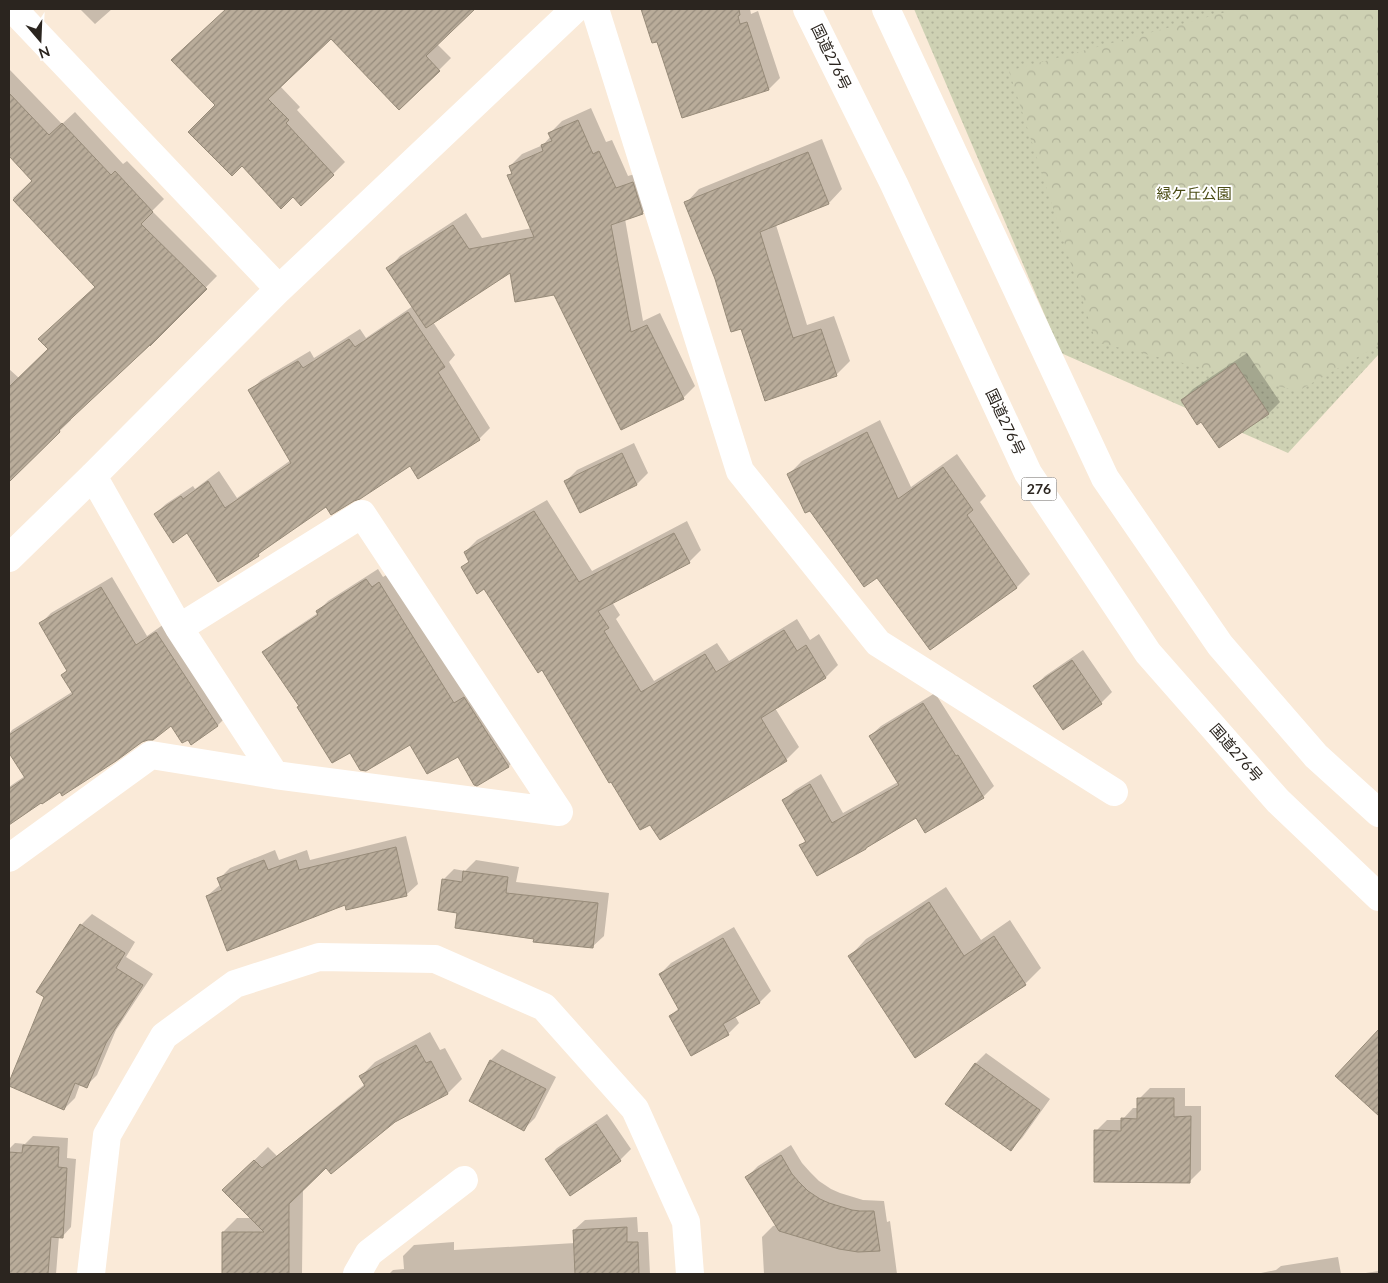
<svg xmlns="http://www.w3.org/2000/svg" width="1388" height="1283" viewBox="0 0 1388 1283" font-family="Lato,'Noto Sans JP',sans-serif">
	<defs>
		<pattern id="green-dots" width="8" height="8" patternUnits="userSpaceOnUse" patternTransform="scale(1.25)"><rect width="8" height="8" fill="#ced1b3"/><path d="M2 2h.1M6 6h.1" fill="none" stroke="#b1b39a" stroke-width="1.8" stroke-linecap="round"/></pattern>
		<pattern id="forest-crowns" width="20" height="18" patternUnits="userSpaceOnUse" patternTransform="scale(1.25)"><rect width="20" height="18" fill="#ced1b3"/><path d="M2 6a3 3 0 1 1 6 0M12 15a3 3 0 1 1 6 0" fill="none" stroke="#b1b39a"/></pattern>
		<pattern id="building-hatch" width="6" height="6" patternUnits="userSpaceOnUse" patternTransform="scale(1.25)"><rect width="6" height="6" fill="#b9ac9a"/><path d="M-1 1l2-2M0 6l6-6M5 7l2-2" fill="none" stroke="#978c7d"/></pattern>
	</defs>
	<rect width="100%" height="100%" fill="#faead8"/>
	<!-- green -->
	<path fill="url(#green-dots)" d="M914,9H1379V354L1288,453L1061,353Z"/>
	<!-- forest -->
	<path fill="url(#forest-crowns)" d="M1237,9H1379V345L1298,391L1096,342L1009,71Z"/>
	<!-- shadow -->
	<path fill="#0003" d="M80,9H112L95,24Z
		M227,9H276L277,10L279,9H473L437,44L451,58L439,70L331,37L280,86L300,107L297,110L345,162L333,174L217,105L185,48Z
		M643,9H750L751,14L758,11L780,78L769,89L683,117L658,40L653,42Z
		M9,69L62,124L75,112L123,164L127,161L164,199L152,211L217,276L150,344L70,418L71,420L10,479L9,369L19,378L49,349L96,286L13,198L32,180L9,155Z
		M591,108L606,142L612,140L628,176L645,171L655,201L642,213L625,219L643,321L660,313L695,386L683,398L555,294L511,271L433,322L455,355L449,362L490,428L479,439L410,464L326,505L268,546L258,555L187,532L155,514L166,504L193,486L195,489L219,471L237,498L291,460L250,391L261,380L310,351L314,358L360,329L366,338L413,306L388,269L400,256L466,213L482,238L532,228L509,176L512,172L510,166L522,154L543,145L551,136L550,133L562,121Z
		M822,139L842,189L829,203L776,225L807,325L834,316L850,361L836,375L742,327L686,203L699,189Z
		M1247,353L1280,402L1269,413L1219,446L1202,420L1182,400L1193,389Z
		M880,420L911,487L957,454L986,496L980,502L1030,574L1017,587L930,648L877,576L810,509L789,474L802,461Z
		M634,443L648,473L637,484L566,481L577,470Z
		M547,500L592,571L687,521L701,550L689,562L612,602L620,615L616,619L654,681L717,643L729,661L797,619L810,640L819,634L838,665L826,677L775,708L799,747L786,760L660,839L485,588L463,567L470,560L465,552L477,540Z
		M378,569L383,577L391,572L519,755L509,766L477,784L458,755L410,743L350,751L300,705L264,653L275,642L318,613L317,612L328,601Z
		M112,577L147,636L167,622L228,715L218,725L192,743L171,725L16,818L9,808V787L25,776L9,751V734L12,730L72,692L62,675L68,669L41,623L51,613Z
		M1083,650L1112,692L1101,703L1034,687L1045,676Z
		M935,693L994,786L983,797L916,816L800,846L806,840L784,800L795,790L821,774L843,813L898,782L870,736L881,726Z
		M406,836L418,884L406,895L346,904L207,896L221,884L219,879L230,868L275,850L279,860L307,850L310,860Z
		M476,860L519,867L516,882L609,893L604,936L592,947L535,938L458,912L443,880L454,869L465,871Z
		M946,887L981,940L1010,920L1041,968L1025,984L850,956L866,939Z
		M92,914L135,942L126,957L153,974L116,1030L97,1075L86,1086L80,1084L75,1098L64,1109L9,1085L46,997L81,925Z
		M734,927L771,991L760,1002L735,1016L739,1023L728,1034L670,1016L679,1008L660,974L671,963Z
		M1379,1031V1102L1372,1108L1337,1076Z
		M430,1032L440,1050L445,1048L462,1079L448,1093L395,1121L326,1166L303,1190L302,1274H223V1232L237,1218H252L238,1176L268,1147L277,1156L365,1084L361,1076L375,1062Z
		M502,1049L556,1077L535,1118L524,1129L470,1101L491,1060Z
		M986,1053L1050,1099L1022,1138L1011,1149L975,1064Z
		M1150,1088H1185V1106H1201V1170L1190,1181L1096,1131L1107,1120H1122L1133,1108H1139V1099Z
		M607,1114L631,1149L620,1160L546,1159L557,1148Z
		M33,1136L68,1138L67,1158L76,1159L71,1227L62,1237L59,1236L56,1274H9V1149L15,1143L25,1144Z
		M791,1145L802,1163L810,1172L819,1181L831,1189L840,1193L863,1200L884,1201L887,1222L890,1221L897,1274H764L762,1237L773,1226L777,1225L747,1177L758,1166Z
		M637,1217L638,1232H648L650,1274H389L393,1270L404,1269L403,1256L414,1245L454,1242V1250L575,1243L574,1230L585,1220Z
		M1338,1257L1341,1274H1256L1276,1270L1281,1266Z
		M1379,1271V1274H1359Z"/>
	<!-- building -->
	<path fill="url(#building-hatch)" stroke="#978b79" d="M226,9H475L426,56L440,71L399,110L331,39L268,99L289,120L286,123L334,175L301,206L293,197L281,209L242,166L232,176L188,132L215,105L171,60Z
		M641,9H739L740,15L738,16L740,24L747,22L769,90L682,118L657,42L652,43Z
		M9,93L49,135L62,123L111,175L115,171L153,212L141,224L207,289L150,346V345L59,430L60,432L9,482V387L48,349L38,339L95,287L13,200L32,181L9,156Z
		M578,120L593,154L599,151L616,188L633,182L643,214L611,225L631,332L647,325L684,399L621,430L554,295L515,302L510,273L426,328L386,268L453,225L469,249L534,237L507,175L512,174L509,166L543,151L541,145L552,141L548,133Z
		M808,152L829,204L760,232L793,338L821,329L837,376L765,401L741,329L731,332L715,279L684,202Z
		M408,312L445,367L438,372L480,440L418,479L410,466L360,499L354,501L331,515L326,507L258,554L259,556L218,582L187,533L173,543L154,514L181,496L183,499L208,481L225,508L291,463L248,390L298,361L303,368L349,339L355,347Z
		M1235,363L1269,414L1219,448L1201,422L1197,425L1181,400Z
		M867,432L898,499L943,467L973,510L967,515L1017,588L930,650L877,578L864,587L810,511L805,513L787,474Z
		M622,453L637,485L580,513L564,481Z
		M534,511L579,582L674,533L690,563L598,611L609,628L604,631L641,692L705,654L716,672L784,630L797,651L806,645L826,678L761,718L787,761L660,840L650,825L640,830L611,782L609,783L542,670L538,673L484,589L477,594L461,567L469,562L464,552Z
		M366,579L372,587L379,582L454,703L464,697L509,767L477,786L474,785L458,757L427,774L410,745L366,771L360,770L350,753L332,763L297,707L299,706L262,652L318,615L316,611Z
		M101,587L136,645L156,632L218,726L191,745L188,740L182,743L171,726L153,740H148L142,742L116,761L62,796L60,792L42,804L41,803L9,825V789L25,778L9,753V735L73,694L61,675L67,671L39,623Z
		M1072,660L1102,704L1063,730L1033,686Z
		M923,703L956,756L958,755L984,798L925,833L916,818L866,848V849L817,876L799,845L806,842L782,800L810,784L832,823L899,785L869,736Z
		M396,847L407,896L346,910L345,905L227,951L206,896L222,890L217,878L264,860L268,870L296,860L299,870Z
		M463,871L508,877L506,893L598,903L593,948L533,942L534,939L455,928L457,913L438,910L442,879L462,882Z
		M929,902L964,956L994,936L1026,985L915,1058L848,956Z
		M80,924L125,953L116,968L143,985L106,1043L87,1088L75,1083L64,1110L9,1086V1082L44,997L36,992Z
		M723,938L760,1003L723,1024L729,1035L691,1056L669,1016L679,1010L659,974Z
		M1379,1029V1116L1335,1076Z
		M416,1045L426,1063L431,1061L448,1094L395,1122L331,1174L326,1168L289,1204V1274H222V1232H264L222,1190L254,1160L262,1168L365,1086L359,1076Z
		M490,1060L546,1089L524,1131L469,1101Z
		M975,1063L1040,1110L1011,1151L945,1104Z
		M1137,1098H1174V1117L1191,1116L1190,1183L1094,1182V1130L1121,1131V1118L1137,1119Z
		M596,1124L621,1161L570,1196L545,1159Z
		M23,1145L59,1147L58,1167L67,1168L63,1238L51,1237L48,1274H9V1152L22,1153Z
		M781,1155L792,1174L799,1182L808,1191L820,1199L829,1203L852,1210L860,1211H874L880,1251L858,1252L839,1249L779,1231L745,1177Z
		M627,1227V1242H638L639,1274H575L573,1230Z"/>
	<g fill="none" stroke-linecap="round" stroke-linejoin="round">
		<!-- minor -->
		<path stroke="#fff" stroke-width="28" d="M13,9L279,289
			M595,9L740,471L878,643L1114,792
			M93,476L179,628L275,775
			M9,558L93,476L279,289L575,9
			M179,628L362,514L559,812
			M9,858L151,755L275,775L559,812
			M91,1274L107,1135L164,1036L235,984L319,957L435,959L544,1007L635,1109L686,1222L690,1274
			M357,1274L369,1253L464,1180"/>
		<!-- highway -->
		<path stroke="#fff" stroke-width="28" d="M807,9L894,184L1028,473L1148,653L1278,801L1379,897
			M886,9L1105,478L1220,645L1316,756L1379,813"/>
	</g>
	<g text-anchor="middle" stroke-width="4" stroke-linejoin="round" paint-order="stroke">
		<!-- shield labels -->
		<rect fill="#fff" stroke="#6b6662" stroke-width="1" x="1021.5" y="477.5" width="35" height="23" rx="4"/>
		<g font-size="14" font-weight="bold" fill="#2b251f">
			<text x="1039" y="494">276</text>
		</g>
		<!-- street labels -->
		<g font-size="15" fill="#2b251f" stroke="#fff">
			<text transform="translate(831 57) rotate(64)" y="5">国道276号</text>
			<text transform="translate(1005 422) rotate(65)" y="5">国道276号</text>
			<text transform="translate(1236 753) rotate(49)" y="5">国道276号</text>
		</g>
		<!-- park labels -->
		<g font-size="15" fill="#4b4d16" stroke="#fff">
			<text x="1194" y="199">緑ケ丘公園</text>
		</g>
	</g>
	<!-- border -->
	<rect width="1388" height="1283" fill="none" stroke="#2b251f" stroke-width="20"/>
	<!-- north arrow -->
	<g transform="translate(40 40) rotate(161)" stroke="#ffffff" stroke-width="4" paint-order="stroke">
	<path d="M0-4L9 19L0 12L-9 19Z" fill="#2b251f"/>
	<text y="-8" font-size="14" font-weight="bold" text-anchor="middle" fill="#2b251f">N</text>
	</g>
</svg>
